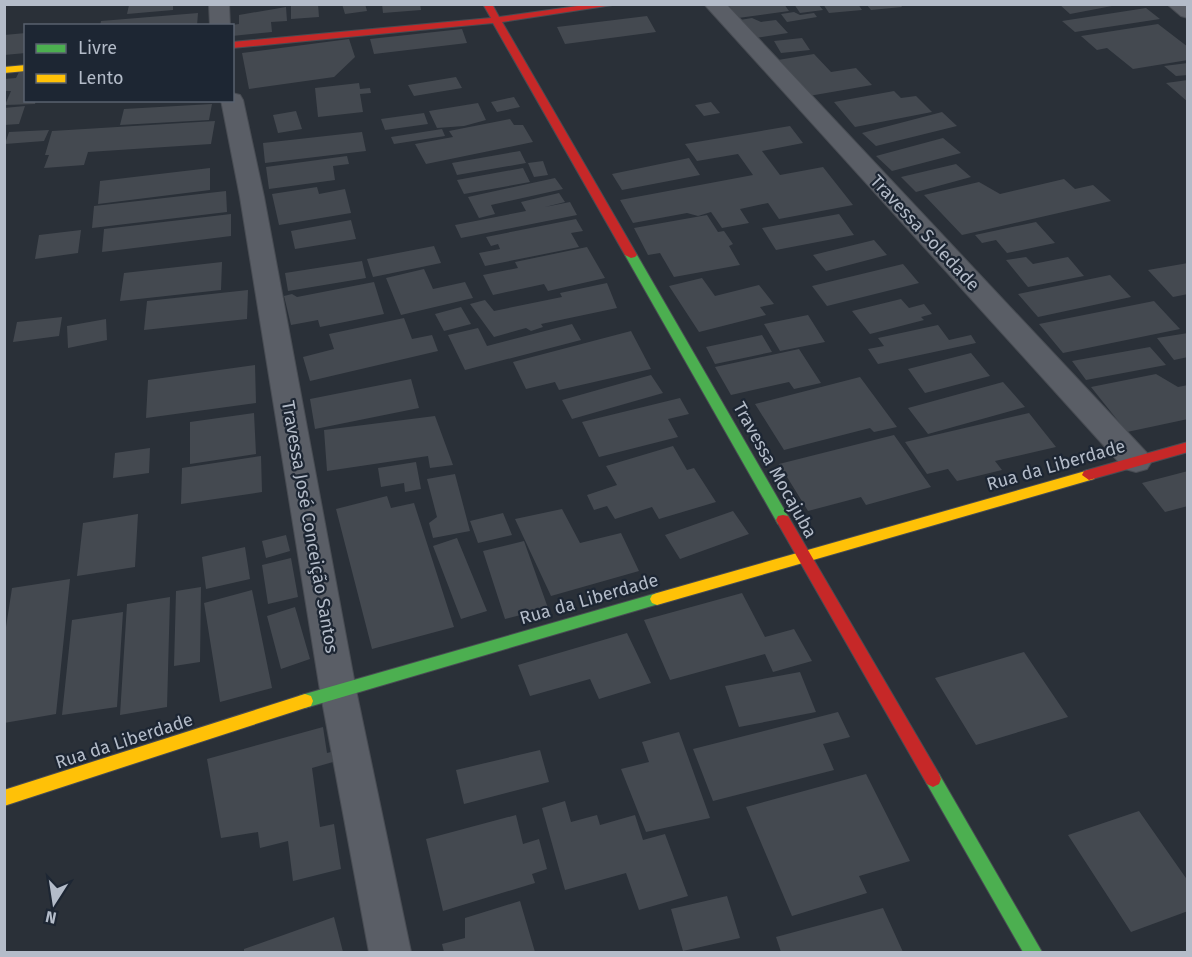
<svg xmlns="http://www.w3.org/2000/svg" width="1192" height="957" viewBox="0 0 1192 957" font-family="'Fira Sans',sans-serif">
	<rect width="100%" height="100%" fill="#2a3038"/>
	<!-- building -->
	<path fill="#444950" d="M318,4L319,17L291,19V5Z
		M342,4H365L367,11L345,14Z
		M382,4H420L421,10L383,13Z
		M728,4H784L789,11L738,18Z
		M794,4H818L823,10L800,13Z
		M823,4H858L862,10L829,13Z
		M866,4H900L902,7L871,10Z
		M1059,4H1112V6L1070,14Z
		M129,5H173V10L127,14Z
		M286,7L287,21L271,22L272,32L232,36V25L239,24V15Z
		M1146,8L1160,19L1075,32L1062,21Z
		M794,12L800,15L814,13L817,17L787,22L781,14Z
		M198,13L197,26H100L101,21Z
		M647,16L656,32L565,44L557,27Z
		M752,18L761,22L776,20L788,33L755,38L740,20Z
		M1158,24L1188,47V60L1133,69L1107,48L1097,50L1081,36Z
		M462,29L467,43L374,54L370,39Z
		M26,33V53L4,55V35Z
		M802,38L810,50L781,53L774,41Z
		M349,39L355,57L334,77L249,89L242,53Z
		M814,54L831,72L856,68L872,85L809,96L778,60Z
		M1188,63V75L1176,76L1164,66Z
		M19,72H26V100H36L35,104L5,105L11,91H4V79L16,78Z
		M456,77L462,88L414,96L408,85Z
		M1188,80V102L1166,83Z
		M359,83L360,89L370,88L371,93L360,94L363,112L318,117L315,88Z
		M894,91L901,98L916,96L932,112L855,127L834,102Z
		M514,97L520,107L497,112L491,102Z
		M711,102L720,113L704,116L695,105Z
		M478,103L486,120L464,126L437,128L429,111Z
		M212,104L209,120L120,125L124,109Z
		M25,106L19,124L4,125V108Z
		M296,111L302,129L278,133L273,115Z
		M942,112L957,126L876,146L862,133Z
		M424,113L428,124L385,130L381,119Z
		M510,119L514,125H523L533,142L426,164L415,144L453,137L449,131Z
		M215,121L211,144L88,152L84,165L44,168L49,155H45L52,131Z
		M790,126L803,143L762,151L780,175L823,167L853,205L779,219L768,203L740,209L749,223L722,228L711,212L698,216L687,213L633,223L620,200L753,175L738,154L697,161L685,144Z
		M442,129L445,136L394,144L391,137Z
		M49,130L44,141L5,144L9,132Z
		M362,132L366,151L265,163L263,143Z
		M943,138L961,153L892,171L876,156Z
		M520,151L526,163L457,175L452,163Z
		M347,156L349,164L333,166L335,180L269,189L266,167Z
		M689,158L700,175L622,190L612,174Z
		M543,161L548,175L534,177L528,163Z
		M956,164L971,177L916,192L901,177Z
		M210,168V190L98,204L100,181Z
		M523,168L530,182L464,194L457,180Z
		M555,178L563,189L491,205L495,214L479,218L468,197Z
		M1064,179L1075,189L1093,185L1111,201L962,235L924,195L979,182L1000,194Z
		M317,187L319,194L345,189L351,213L279,225L272,194Z
		M226,191L227,212L92,228L94,206Z
		M559,193L565,202L545,207L570,202L577,215L461,238L455,225L526,211L521,202Z
		M231,214V236L102,252L104,229Z
		M839,214L854,235L776,250L762,228Z
		M707,215L718,232L724,231L733,244L729,246L740,265L674,277L660,253L648,255L634,228Z
		M576,219L583,231L571,233L579,247L485,266L479,253L500,249L498,244L491,246L486,237Z
		M351,220L356,239L295,249L291,231Z
		M1036,222L1055,243L1007,253L996,240L982,243L975,235Z
		M81,230L78,253L35,259L39,235Z
		M874,240L887,255L826,271L813,255Z
		M434,246L441,263L373,277L367,259Z
		M587,247L605,278L548,291L544,284L493,295L483,275L518,268L515,262Z
		M1026,257L1033,264L1068,257L1084,276L1028,287L1006,260Z
		M362,261L366,278L288,291L285,273Z
		M222,262L221,290L120,301L124,273Z
		M1188,263V294L1173,297L1148,270Z
		M903,264L919,283L827,306L812,286Z
		M424,269L433,289L465,282L473,298L401,315L386,278Z
		M1110,275L1131,297L1038,317L1018,294Z
		M702,278L715,296L759,285L774,304L760,307L766,315L699,332L669,286Z
		M374,282L384,314L320,327L318,320L291,325L284,296L292,294L297,297Z
		M607,283L617,308L541,324L543,327L531,331L526,328L494,337L470,304L485,300L494,311L562,297L560,293Z
		M248,290L247,319L144,330L147,301Z
		M901,299L909,308L924,304L932,314L921,317L924,320L870,334L852,311Z
		M1154,301L1180,329L1063,353L1039,324Z
		M461,307L471,324L444,331L435,314Z
		M808,315L825,342L780,351L764,324Z
		M62,317L59,336L13,342L17,322Z
		M404,318L412,339L432,335L438,351L310,381L303,357L334,349L329,334Z
		M106,319L107,340L68,348L67,326Z
		M572,324L581,340L465,370L448,335L478,328L487,346Z
		M938,325L949,340L971,335L976,343L878,364L868,349L884,346L878,338Z
		M631,331L651,369L559,390L555,382L526,389L513,362Z
		M1188,333V357L1174,360L1157,338Z
		M762,335L772,352L715,364L706,347Z
		M1150,347L1166,365L1086,380L1072,361Z
		M799,349L821,383L794,389L789,382L731,395L715,367Z
		M971,353L990,376L925,393L908,369Z
		M255,365L256,403L146,418L148,380Z
		M1156,374L1178,387L1188,385V419L1127,432L1091,387Z
		M651,375L663,393L572,419L562,400Z
		M860,377L897,427L874,432L870,428L784,450L755,404Z
		M411,379L419,408L315,429L310,399Z
		M1003,382L1025,407L928,434L908,408Z
		M680,398L689,414L668,419L678,437L599,457L582,422Z
		M254,413L256,454L190,464V422Z
		M1029,413L1056,447L995,461L1002,470L957,481L948,469L927,474L905,442Z
		M435,416L453,465L430,468L428,456L327,471L324,430Z
		M894,435L931,487L866,505L861,497L808,511L779,464Z
		M673,446L687,470L694,468L716,502L659,519L652,507L615,519L607,506L594,510L587,495L617,485L606,466Z
		M150,448L149,473L113,478L115,453Z
		M261,456L262,492L181,504L182,468Z
		M416,462L421,489L405,492L404,483L381,487L378,468Z
		M1188,471V506L1165,512L1142,483Z
		M455,474L470,531L433,538L429,523L437,517L427,479Z
		M387,496L391,508L414,503L454,627L372,649L336,509Z
		M562,509L580,543L621,533L639,571L551,596L515,519Z
		M733,511L749,534L680,559L665,535Z
		M503,513L512,535L478,543L470,521Z
		M138,514L135,567L77,576L83,523Z
		M286,535L290,551L266,558L262,541Z
		M457,538L487,611L461,619L433,546Z
		M524,541L548,608L505,619L483,551Z
		M245,547L250,579L206,589L202,557Z
		M291,558L298,597L268,604L262,565Z
		M70,579L56,714L4,723V640L12,588Z
		M201,587L200,662L174,666L176,591Z
		M252,590L272,688L220,702L204,603Z
		M742,593L765,637L794,629L812,661L773,672L765,654L670,680L644,620Z
		M170,597L167,707L120,715L127,604Z
		M295,607L310,659L281,669L267,616Z
		M123,612L117,707L62,715L72,620Z
		M627,633L651,683L599,699L590,679L530,696L518,665Z
		M1024,652L1068,717L976,745L935,678Z
		M800,672L816,712L739,727L725,686Z
		M838,712L850,737L823,744L834,770L713,801L693,749Z
		M323,727L327,753L331,752L333,762L312,768L320,827L334,824L341,869L293,881L288,841L260,848L258,832L221,838L207,759Z
		M679,732L710,818L646,832L621,769L649,762L642,742Z
		M540,750L549,782L464,804L456,770Z
		M866,774L910,861L859,876L867,893L792,916L746,807Z
		M565,801L571,822L597,815L600,825L635,815L643,840L665,834L688,896L639,910L626,873L565,890L542,808Z
		M1139,811L1188,881V911L1131,932L1068,835Z
		M516,815L523,844L539,839L547,869L532,874L535,883L443,911L426,839Z
		M727,896L740,938L683,951L671,909Z
		M520,901L535,952H444L442,944L465,938V918Z
		M883,908L903,952H781L776,937Z
		M334,917L343,952H244V949Z"/>
	<g fill="none" stroke-linecap="round" stroke-linejoin="round">
		<defs>
			<path id="street" d="M209,4H229L230,26H210Z
				M704,4H726L1147,453L1152,461L1147,469L1136,472L1125,469Z
				M1167,4H1188V18L1181,16Z
				M232,93L240,95L243,100L264,197L356,690L411,952H369L320,690L240,197L221,100H232Z"/>
			<path id="fast" d="M631,252L637,255L788,516L790,520L788,524H778L625,255Z
				M657,593L662,595L664,599L662,603L305,708L299,706L297,701L299,696L305,694Z
				M933,771L939,774L1042,952H1023L927,784L925,779L927,774Z"/>
			<path id="slow" d="M26,65V71L4,73V67Z
				M1089,470L1096,475L1094,479L657,605L652,603L650,599L652,595L657,593Z
				M305,694L311,696L313,701L311,706L4,806V790Z"/>
			<path id="jam" d="M483,4H492L499,17L592,4H619L502,22L637,255L635,257L631,258L625,255L493,23L232,48V42L491,18Z
				M1188,442V452L1089,480L1082,475L1084,471Z
				M783,515L788,516L939,774L941,779L939,784L933,787L927,784L776,520L778,516Z"/>
		</defs>
		<!-- street casing -->
		<use href="#street" stroke="#484c53" stroke-width="2"/>
		<!-- fast casing -->
		<use href="#fast" stroke="#484c53" stroke-width="2"/>
		<!-- slow casing -->
		<use href="#slow" stroke="#484c53" stroke-width="2"/>
		<!-- jam casing -->
		<use href="#jam" stroke="#484c53" stroke-width="2"/>
		<!-- street -->
		<use href="#street" fill="#5a5e66" fill-rule="evenodd"/>
		<!-- fast -->
		<use href="#fast" fill="#4caf50" fill-rule="evenodd"/>
		<!-- slow -->
		<use href="#slow" fill="#ffc107" fill-rule="evenodd"/>
		<!-- jam -->
		<use href="#jam" fill="#c62828" fill-rule="evenodd"/>
	</g>
	<g text-anchor="middle" stroke-width="4.5" stroke-linejoin="round" paint-order="stroke">
		<!-- street labels -->
		<g font-size="18" fill="#b4bcc9" stroke="#1d2633">
			<text transform="translate(925 233) rotate(47)" y="6">Travessa Soledade</text>
			<text transform="translate(1056 465) rotate(-16)" y="6">Rua da Liberdade</text>
			<text transform="translate(775 470) rotate(61)" y="6">Travessa Mocajuba</text>
			<text transform="translate(310 527) rotate(80)" y="6">Travessa José Conceição Santos</text>
			<text transform="translate(589 599) rotate(-16)" y="6">Rua da Liberdade</text>
			<text transform="translate(124 741) rotate(-18)" y="6">Rua da Liberdade</text>
		</g>
	</g>
	<!-- border -->
	<rect width="1192" height="957" fill="none" stroke="#b4bcc9" stroke-width="12"/>
	<!-- legend -->
	<rect x="24" y="24" width="210" height="78" fill="#1d2633" stroke="#59626f" stroke-width="1.5"/>
	<rect x="36" y="44" width="30" height="9" fill="#4caf50" stroke="#59626f" stroke-width="1.5"/>
	<text x="78" y="54" font-size="18" fill="#b4bcc9">Livre</text>
	<rect x="36" y="74" width="30" height="9" fill="#ffc107" stroke="#59626f" stroke-width="1.5"/>
	<text x="78" y="84" font-size="18" fill="#b4bcc9">Lento</text>
	<!-- north arrow -->
	<g transform="translate(54 903) rotate(192)" stroke="#1d2633" stroke-width="4.5" paint-order="stroke">
	<path d="M0-4.5L10 22L0 15L-10 22Z" fill="#b4bcc9"/>
	<text y="-9" font-size="16" font-weight="bold" text-anchor="middle" fill="#b4bcc9">N</text>
	</g>
</svg>
